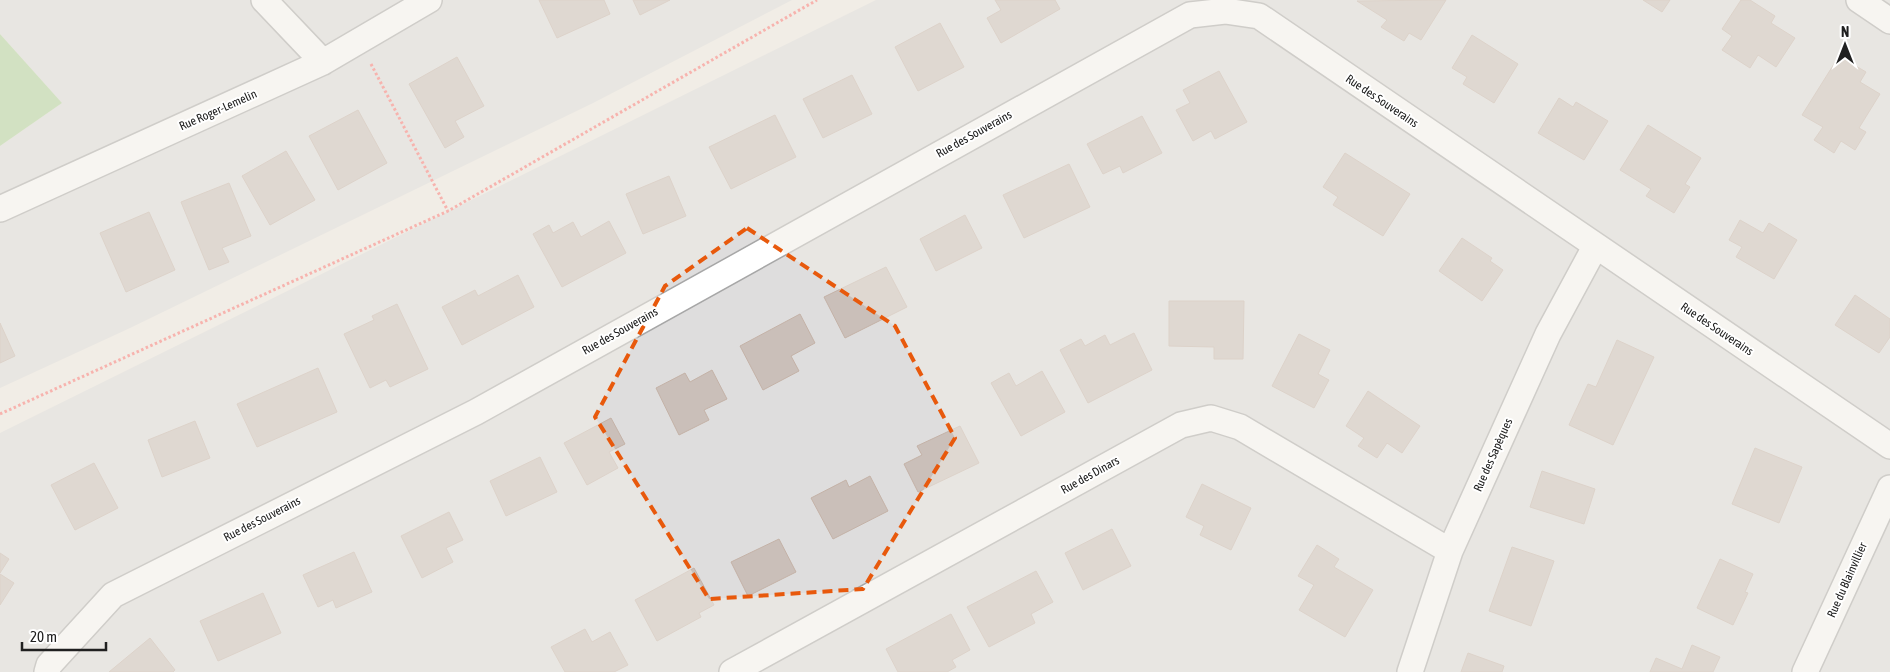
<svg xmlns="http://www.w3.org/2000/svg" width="1890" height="672" viewBox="0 0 1890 672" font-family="'Asap Condensed',sans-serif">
	<rect width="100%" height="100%" fill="#f1ede6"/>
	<!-- residential -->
	<path fill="#dedddd" d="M0,0H792L593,103L130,328L0,388V146L62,103L0,34Z
		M876,0H1890V672H0V433Z"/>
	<!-- forest -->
	<path fill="#aed398" d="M0,34L62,103L0,146Z"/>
	<!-- building -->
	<path fill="#cabfb9" stroke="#c4b2a7" d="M539,0H604L610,14L557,38Z
		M633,0H670L640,15Z
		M995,0H1055L1060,9L1001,43L987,18L1001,10Z
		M1446,0L1421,40L1409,33L1404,41L1381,27L1387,20L1357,1Z
		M1643,0H1670L1662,12Z
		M1741,0H1750L1775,16L1771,23L1795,38L1776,67L1758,55L1750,68L1722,50L1732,36L1722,29Z
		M940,23L964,67L918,91L895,47Z
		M1472,35L1518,64L1494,103L1463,84L1467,77L1452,68Z
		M1839,56L1866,72L1860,82L1880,94L1859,128L1866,132L1855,150L1841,141L1834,153L1814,140L1823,127L1802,115Z
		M457,57L484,106L455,121L464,137L445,148L409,84Z
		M1219,71L1247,122L1215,139L1211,131L1193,141L1176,110L1190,103L1183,90Z
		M852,75L872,114L823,138L803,99Z
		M1559,98L1573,107L1576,102L1608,121L1584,160L1538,133Z
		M358,110L387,163L338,190L309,136Z
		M775,115L796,157L731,189L709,147Z
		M1142,116L1162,153L1123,173L1120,166L1103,174L1087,144Z
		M1648,125L1701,158L1685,184L1690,187L1674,213L1646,196L1651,189L1620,170Z
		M286,151L315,200L270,225L242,176Z
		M1345,153L1410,194L1383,236L1333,205L1338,197L1323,187Z
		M1069,164L1090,207L1024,238L1003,195Z
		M669,176L686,216L643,234L626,194Z
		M229,183L251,236L222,248L229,262L209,270L181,202Z
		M149,212L175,270L126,292L100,233Z
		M965,215L982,248L936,271L920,239Z
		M1740,220L1763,233L1769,223L1797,240L1774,279L1736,257L1742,247L1729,240Z
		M609,221L626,253L562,287L533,234L549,225L553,233L573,222L581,237Z
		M1462,238L1492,258L1490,261L1503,270L1482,301L1439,271Z
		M886,267L907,307L845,338L824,297Z
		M518,275L534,307L462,345L442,307L475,290L478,296Z
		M1855,295L1890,319V337L1879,353L1835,325Z
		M1169,301H1244L1243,359H1214V347L1169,346Z
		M397,304L428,369L390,387L386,380L370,388L344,334L374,320L372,316Z
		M800,314L815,343L791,356L799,371L763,390L740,346Z
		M0,323L15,356L0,363Z
		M1134,333L1152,370L1088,403L1060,350L1081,339L1085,346L1105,335L1110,345Z
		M1299,334L1330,350L1318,374L1329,380L1314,408L1272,386Z
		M1617,340L1654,357L1613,445L1569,425L1588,384L1596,387Z
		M318,368L337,412L257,447L237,404Z
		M712,370L727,399L704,410L709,420L679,435L656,388L685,373L690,382Z
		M1042,371L1065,412L1021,436L991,383L1009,373L1016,386Z
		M1368,391L1420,426L1402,453L1387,443L1377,458L1358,446L1364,438L1346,426Z
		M611,418L625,444L609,452L618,468L587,485L564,443Z
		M195,421L210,458L162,477L148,440Z
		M960,426L979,463L918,492L904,464L922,455L917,446Z
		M1755,448L1802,467L1779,523L1732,504Z
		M540,457L557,492L506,516L490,481Z
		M94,463L118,508L75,530L51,485Z
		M1542,471L1595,489L1584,524L1530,507Z
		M870,476L888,511L833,539L811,498L846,480L849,487Z
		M1202,484L1251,508L1231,550L1200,535L1204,526L1186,517Z
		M449,512L463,540L446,548L453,562L422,578L401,536Z
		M1112,529L1131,566L1083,590L1065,553Z
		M779,539L796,572L748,596L731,562Z
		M1317,545L1339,559L1334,567L1373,590L1345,637L1299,610L1314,585L1298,576Z
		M1512,547L1554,561L1531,626L1489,611Z
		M354,552L372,592L336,608L333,600L318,607L303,575Z
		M0,553L9,559L0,573Z
		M1720,559L1753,574L1745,592L1748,593L1733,625L1697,608Z
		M694,568L714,605L699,613L701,617L657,641L635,600Z
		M1036,571L1053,602L1031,614L1035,623L989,647L967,607Z
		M0,574L14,583L0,605Z
		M263,593L281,633L218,661L200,621Z
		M951,614L970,650L952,660L956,667L947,672H898L886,649Z
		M585,629L592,642L610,632L628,665L614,672H565L551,647Z
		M150,638L175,670L173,672H109Z
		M1692,645L1720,657L1713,672H1650L1656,658L1682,669Z
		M1468,653L1504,666L1502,672H1461Z"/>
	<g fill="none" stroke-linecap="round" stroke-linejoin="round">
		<defs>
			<path id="minor" d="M264,0L323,62
				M1859,0L1890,21
				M0,209L323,62L429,0
				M47,672L49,665L113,595L476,412L1190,15L1225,11L1259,16L1890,446
				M732,672L1181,425L1211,418L1240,427L1450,551
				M1410,672L1450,551L1548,334L1595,247
				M1805,672L1890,488"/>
		</defs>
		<!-- minor casing -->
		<use href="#minor" stroke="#a7a7a7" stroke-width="28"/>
		<!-- path -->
		<path stroke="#ff6d6a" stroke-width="3" stroke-dasharray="2.5 2.5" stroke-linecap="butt" d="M371,64L448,211
			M0,414L448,211L817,0"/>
		<!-- minor -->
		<use href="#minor" stroke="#fff" stroke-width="25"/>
	</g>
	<!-- marked area -->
	<path d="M0 0H1890V672H0ZM747,228L895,326L955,438L863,589L709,599L595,417L665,286Z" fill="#f1ede6" fill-opacity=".55" fill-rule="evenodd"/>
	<path fill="none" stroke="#e8590c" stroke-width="4" stroke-dasharray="10 6" stroke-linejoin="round" d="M747,228L895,326L955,438L863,589L709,599L595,417L665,286Z"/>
	<g text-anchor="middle" stroke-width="4" stroke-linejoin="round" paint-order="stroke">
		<!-- street labels -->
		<g font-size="12" fill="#202020" stroke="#fff">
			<text transform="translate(1382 101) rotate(34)" y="4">Rue des Souverains</text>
			<text transform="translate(218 110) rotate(-24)" y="4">Rue Roger-Lemelin</text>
			<text transform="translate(974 134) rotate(-29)" y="4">Rue des Souverains</text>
			<text transform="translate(1717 329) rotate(34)" y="4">Rue des Souverains</text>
			<text transform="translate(620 331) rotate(-29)" y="4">Rue des Souverains</text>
			<text transform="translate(1493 455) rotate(-66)" y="4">Rue des Sapèques</text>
			<text transform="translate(1090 475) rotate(-29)" y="4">Rue des Dinars</text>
			<text transform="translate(262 519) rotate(-27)" y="4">Rue des Souverains</text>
			<text transform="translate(1847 580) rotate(-66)" y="4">Rue du Blainvillier</text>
		</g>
	</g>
	<!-- north arrow -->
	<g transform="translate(1845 45)" stroke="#ffffff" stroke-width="4" paint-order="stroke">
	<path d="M0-4L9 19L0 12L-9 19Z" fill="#202020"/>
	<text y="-8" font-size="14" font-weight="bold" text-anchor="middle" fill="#202020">N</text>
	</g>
	<!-- scale -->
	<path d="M22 642v8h84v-8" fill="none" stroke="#202020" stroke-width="2.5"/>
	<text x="30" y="642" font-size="15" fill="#202020" stroke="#ffffff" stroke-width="4" paint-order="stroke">20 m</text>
</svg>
